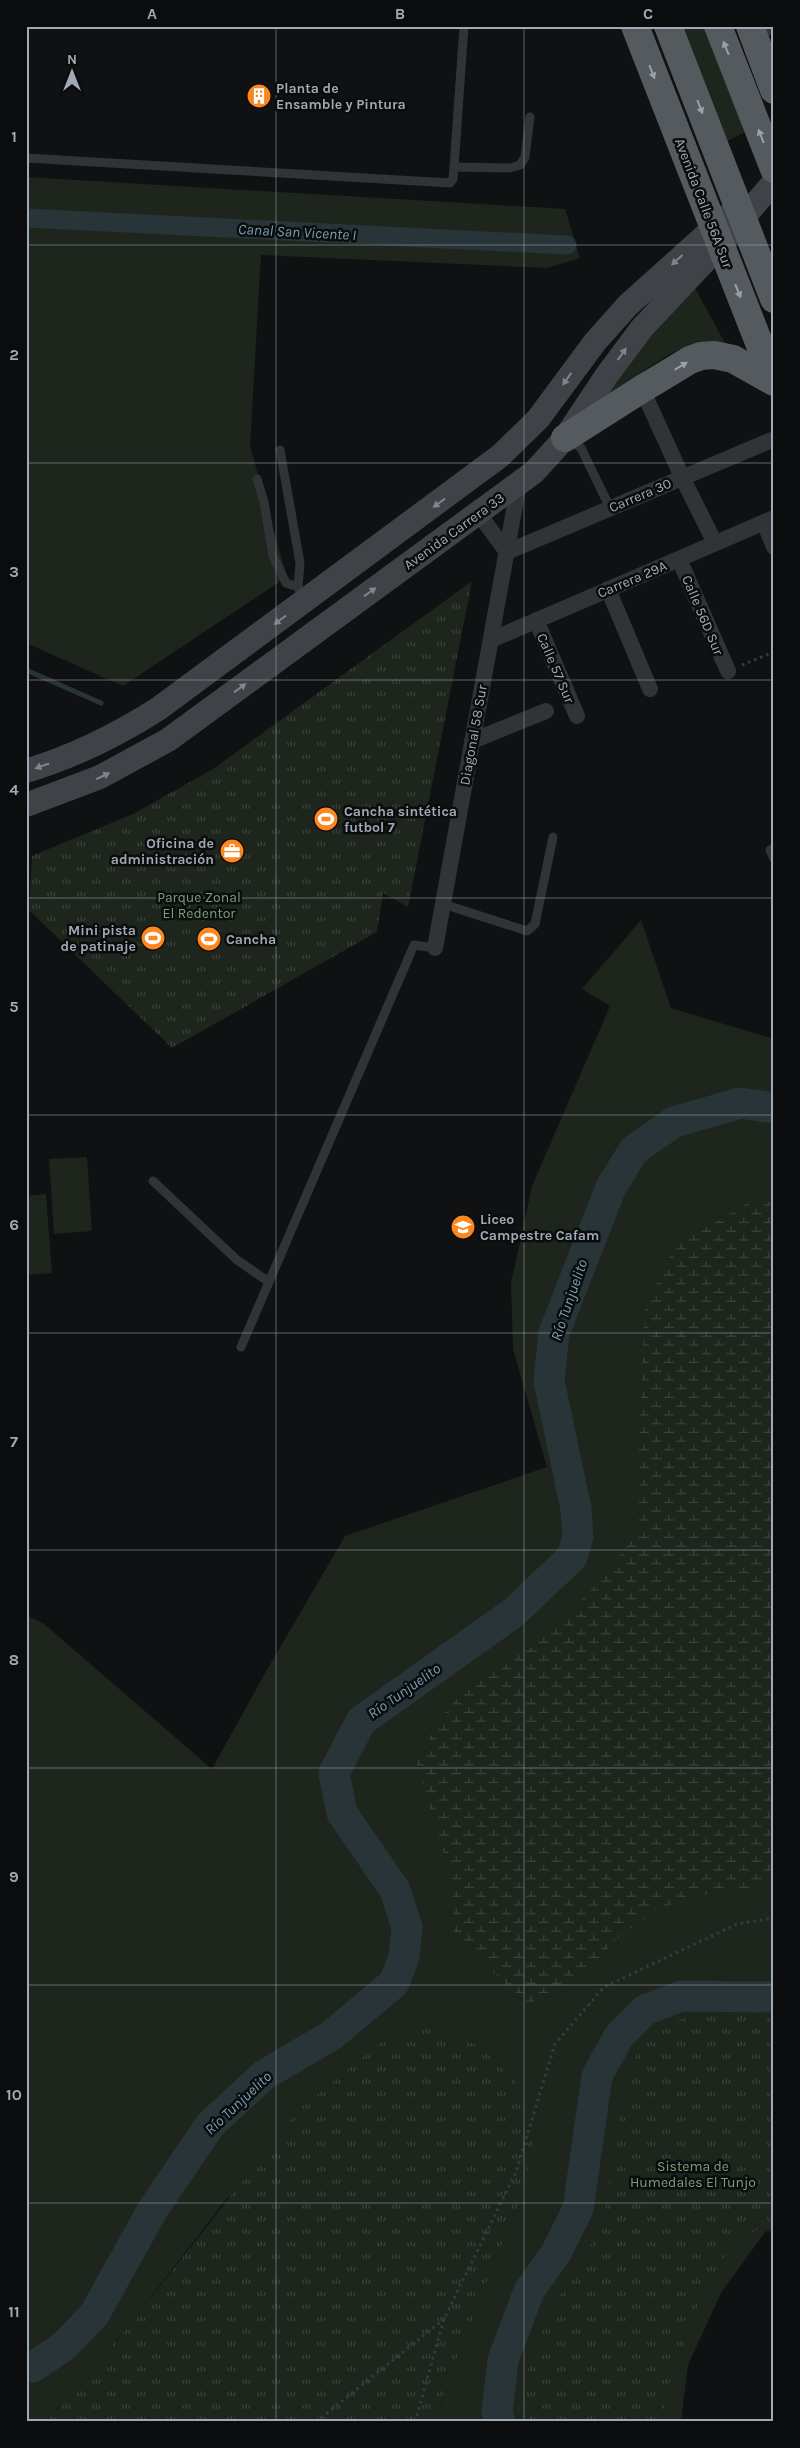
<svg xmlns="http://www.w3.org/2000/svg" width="800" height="2448" viewBox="0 0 800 2448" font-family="Karla,sans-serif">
	<defs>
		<pattern id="wetland-marsh" width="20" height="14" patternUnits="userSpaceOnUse" patternTransform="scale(1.25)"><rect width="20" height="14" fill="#1d251d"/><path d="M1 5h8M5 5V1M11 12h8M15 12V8" fill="none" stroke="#3b423b"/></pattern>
		<pattern id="park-tufts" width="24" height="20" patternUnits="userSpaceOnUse" patternTransform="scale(1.25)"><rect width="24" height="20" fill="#1d251d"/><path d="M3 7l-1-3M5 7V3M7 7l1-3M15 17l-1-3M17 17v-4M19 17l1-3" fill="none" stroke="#3b423b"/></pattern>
	</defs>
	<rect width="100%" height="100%" fill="#101112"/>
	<!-- grass -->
	<path fill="#1d251d" d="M682,26H707L749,130L726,142Z
		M26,177L565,209L580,258L547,268L261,255L250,446L287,577L123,686L26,643Z
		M695,288L725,343C716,343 706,342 697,344C662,352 630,382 602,404C627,360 660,324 695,288Z
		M641,920L671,1008L774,1039V2232L766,2231L721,2293L688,2365L681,2422H437C454,2348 489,2275 518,2205L228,2197L126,2329L46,2422H26V1615L43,1623L212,1769L264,1675L345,1536L547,1467L513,1349L511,1283L532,1186L610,1006L582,989Z
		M87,1157L92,1231L54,1234L49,1159Z
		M46,1194L52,1273L26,1275V1196Z"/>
	<!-- wetland -->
	<path fill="url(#wetland-marsh)" d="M749,1202H774V1812L771,1816L774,1875L754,1888L719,1891L657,1909L615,1940L585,1975L528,2004L454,1936L452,1879L416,1762L443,1715L469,1684L532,1647L590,1591L636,1535L640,1492L639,1446L645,1306L675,1246Z"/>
	<!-- park -->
	<path fill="url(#park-tufts)" d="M472,581L408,907L383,893L377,932L172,1048L29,910L32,856L133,814L213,769Z
		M735,2014L774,2019V2219L736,2243L719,2263L698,2308L669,2384L662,2422H533L519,2410L527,2371L544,2326L567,2283L603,2226L617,2129L640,2040L687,2016Z
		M432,2026L479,2046L515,2081L534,2147L518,2205L479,2300L442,2401L437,2422H46L126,2329L299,2109L387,2038Z"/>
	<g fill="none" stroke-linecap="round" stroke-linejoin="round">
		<!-- stream -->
		<path stroke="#283438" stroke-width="5" d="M26,670L101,703"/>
		<!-- canal -->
		<path stroke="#283438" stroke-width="19" d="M26,218L567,245"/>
		<!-- river -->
		<path stroke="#283438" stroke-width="31" d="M26,2367H33L64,2346L94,2315L153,2209L210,2125L264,2075L332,2035L394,1983L404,1957L407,1927L395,1890L342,1813L334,1773L361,1721L513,1613L572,1557L578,1536L576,1509L549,1381L554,1333L611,1187L634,1150L674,1122L740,1103L774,1108
			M500,2422L497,2412L503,2360L529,2291L556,2253L578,2209L597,2076L619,2036L645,2010L681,1996L774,1997"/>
		<!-- path -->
		<path stroke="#373a3e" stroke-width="3" stroke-dasharray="2.5 4" stroke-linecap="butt" d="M742,665L774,652
			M316,2422L444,2319
			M415,2422L444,2319L516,2172L555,2044L604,1987L737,1924L774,1918"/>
		<!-- service -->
		<path stroke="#313337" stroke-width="9" d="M26,158L450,183L453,179L454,167L464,26
			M454,167L510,168L520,165L525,157L530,117
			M568,439L581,448L610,508
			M280,450L300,563L298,587L303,600
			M257,479L264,502L273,556L286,583L298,587
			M774,848L770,850L774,859
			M443,904L527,931L535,924L553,837
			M153,1181L237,1260L269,1282
			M241,1347L414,945L435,948"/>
		<!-- minor -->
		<path stroke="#313337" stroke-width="16" d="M753,34L771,26
			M642,389L682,477L715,543
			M478,513L507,552L774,439
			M764,522L774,547
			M679,559L728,671
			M608,589L650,689
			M536,620L577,716
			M491,640L774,518
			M472,741L546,711
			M435,948L519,483"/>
		<!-- secondary -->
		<path stroke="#3f4347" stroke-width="24" d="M26,771C73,757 117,735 158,709L500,456L538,419L595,342L628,305L727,216
			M26,805L100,777L168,740L534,472L565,438L607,375L642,328L720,245L774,182"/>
		<!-- trunk -->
		<path stroke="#555a5f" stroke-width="28" d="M635,26L774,381
			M668,26L774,299
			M718,26L774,169
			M750,26L774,90
			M565,438L642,389L690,360L701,356L714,355L733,359L774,382"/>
	</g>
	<!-- one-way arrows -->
	<defs><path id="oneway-solid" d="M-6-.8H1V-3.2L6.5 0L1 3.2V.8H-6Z" transform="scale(1.25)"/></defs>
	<g fill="#99a2ac">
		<use href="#oneway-solid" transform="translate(726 48) rotate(-112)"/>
		<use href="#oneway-solid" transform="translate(652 72) rotate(69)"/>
		<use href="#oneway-solid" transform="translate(700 107) rotate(69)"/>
		<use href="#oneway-solid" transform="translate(761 136) rotate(-111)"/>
		<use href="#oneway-solid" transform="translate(738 291) rotate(68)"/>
		<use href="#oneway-solid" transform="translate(681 366) rotate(-31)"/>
	</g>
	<g fill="#7f868e">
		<use href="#oneway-solid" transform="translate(677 260) rotate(138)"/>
		<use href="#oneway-solid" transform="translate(622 354) rotate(-55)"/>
		<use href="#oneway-solid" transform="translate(567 379) rotate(125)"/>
		<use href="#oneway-solid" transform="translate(439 503) rotate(144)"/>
		<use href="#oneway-solid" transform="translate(370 592) rotate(-36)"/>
		<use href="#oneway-solid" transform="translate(280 620) rotate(143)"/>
		<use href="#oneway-solid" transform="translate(240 688) rotate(-36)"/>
		<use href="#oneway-solid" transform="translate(42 766) rotate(161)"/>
		<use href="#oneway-solid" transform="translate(103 776) rotate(-25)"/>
	</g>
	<!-- grid -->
	<path fill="none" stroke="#a1aab4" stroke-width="1" stroke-opacity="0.55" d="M276,26V2422M524,26V2422M26,245H774M26,463H774M26,680H774M26,898H774M26,1115H774M26,1333H774M26,1550H774M26,1768H774M26,1985H774M26,2203H774"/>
	<!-- icons -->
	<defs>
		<symbol id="building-disc" viewBox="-11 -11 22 22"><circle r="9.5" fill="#fd871e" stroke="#0b0c0d"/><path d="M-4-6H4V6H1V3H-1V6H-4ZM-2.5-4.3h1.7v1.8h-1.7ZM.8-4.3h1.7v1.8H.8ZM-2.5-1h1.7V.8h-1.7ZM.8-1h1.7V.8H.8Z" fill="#fff"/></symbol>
		<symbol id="stadium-disc" viewBox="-11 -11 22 22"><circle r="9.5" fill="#fd871e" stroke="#0b0c0d"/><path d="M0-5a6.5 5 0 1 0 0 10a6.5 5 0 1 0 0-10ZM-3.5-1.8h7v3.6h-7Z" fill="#fff"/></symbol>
		<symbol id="office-disc" viewBox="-11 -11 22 22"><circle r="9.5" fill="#fd871e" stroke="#0b0c0d"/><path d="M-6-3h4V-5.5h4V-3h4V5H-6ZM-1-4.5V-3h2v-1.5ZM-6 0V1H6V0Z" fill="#fff"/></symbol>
		<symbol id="school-disc" viewBox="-11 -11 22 22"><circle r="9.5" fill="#fd871e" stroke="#0b0c0d"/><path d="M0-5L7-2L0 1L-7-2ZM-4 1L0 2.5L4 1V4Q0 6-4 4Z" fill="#fff"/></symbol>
	</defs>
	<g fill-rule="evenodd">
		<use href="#building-disc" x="245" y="82" width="28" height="28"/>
		<use href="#stadium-disc" x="312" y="805" width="28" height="28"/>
		<use href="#office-disc" x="218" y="837" width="28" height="28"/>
		<use href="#stadium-disc" x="139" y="924" width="28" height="28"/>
		<use href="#stadium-disc" x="195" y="925" width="28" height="28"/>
		<use href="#school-disc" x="449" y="1213" width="28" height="28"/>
	</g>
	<g text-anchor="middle" stroke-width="5" stroke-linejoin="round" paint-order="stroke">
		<!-- poi labels -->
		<g font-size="14" font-weight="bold" fill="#a1aab4" stroke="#0b0c0d" text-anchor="start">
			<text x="276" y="93">Planta de<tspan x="276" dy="16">Ensamble y Pintura</tspan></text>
			<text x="344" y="816">Cancha sintética<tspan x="344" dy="16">futbol 7</tspan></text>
			<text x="214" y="848" text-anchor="end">Oficina de<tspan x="214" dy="16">administración</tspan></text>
			<text x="136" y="935" text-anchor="end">Mini pista<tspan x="136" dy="16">de patinaje</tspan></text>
			<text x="226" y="944">Cancha</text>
			<text x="480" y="1224">Liceo<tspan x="480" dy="16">Campestre Cafam</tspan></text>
		</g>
		<!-- street labels -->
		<g font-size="14" fill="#a1aab4" stroke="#0b0c0d">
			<text transform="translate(704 203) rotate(69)" y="5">Avenida Calle 56A Sur</text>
			<text transform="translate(640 495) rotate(-23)" y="5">Carrera 30</text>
			<text transform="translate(454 531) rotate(-36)" y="5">Avenida Carrera 33</text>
			<text transform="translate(632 579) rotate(-23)" y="5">Carrera 29A</text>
			<text transform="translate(703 615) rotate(67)" y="5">Calle 56D Sur</text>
			<text transform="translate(556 668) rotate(67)" y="5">Calle 57 Sur</text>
			<text transform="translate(473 735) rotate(-80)" y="5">Diagonal 58 Sur</text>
		</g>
		<!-- park labels -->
		<g font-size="14" fill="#7ca076" stroke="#0b0c0d">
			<text x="199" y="902">Parque Zonal<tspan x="199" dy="16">El Redentor</tspan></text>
			<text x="693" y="2171">Sistema de<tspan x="693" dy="16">Humedales El Tunjo</tspan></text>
		</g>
		<!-- water labels -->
		<g font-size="15" font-style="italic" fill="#75a1b2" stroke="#0b0c0d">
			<text transform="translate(297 232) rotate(3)" y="5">Canal San Vicente I</text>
			<text transform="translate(569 1300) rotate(-71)" y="5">Río Tunjuelito</text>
			<text transform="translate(404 1691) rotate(-35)" y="5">Río Tunjuelito</text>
			<text transform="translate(238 2103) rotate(-43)" y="5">Río Tunjuelito</text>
		</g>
	</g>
	<!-- border -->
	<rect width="800" height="2448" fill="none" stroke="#0b0c0d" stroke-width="55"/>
	<!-- north arrow -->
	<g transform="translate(72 72)" stroke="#0b0c0d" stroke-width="4" paint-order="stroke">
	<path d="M0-4L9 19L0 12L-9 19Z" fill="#a1aab4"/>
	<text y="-8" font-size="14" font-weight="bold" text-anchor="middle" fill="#a1aab4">N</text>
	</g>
	<rect x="28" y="28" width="744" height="2392" fill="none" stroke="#a1aab4" stroke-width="2"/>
	<g font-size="16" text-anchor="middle" font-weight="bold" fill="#a1aab4">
		<text x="152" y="19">A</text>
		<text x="400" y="19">B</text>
		<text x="648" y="19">C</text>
		<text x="14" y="142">1</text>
		<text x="14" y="360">2</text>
		<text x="14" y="577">3</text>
		<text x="14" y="795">4</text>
		<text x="14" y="1012">5</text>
		<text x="14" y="1230">6</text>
		<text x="14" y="1447">7</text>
		<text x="14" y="1665">8</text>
		<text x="14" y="1882">9</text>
		<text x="14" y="2100">10</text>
		<text x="14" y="2317">11</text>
	</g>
</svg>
